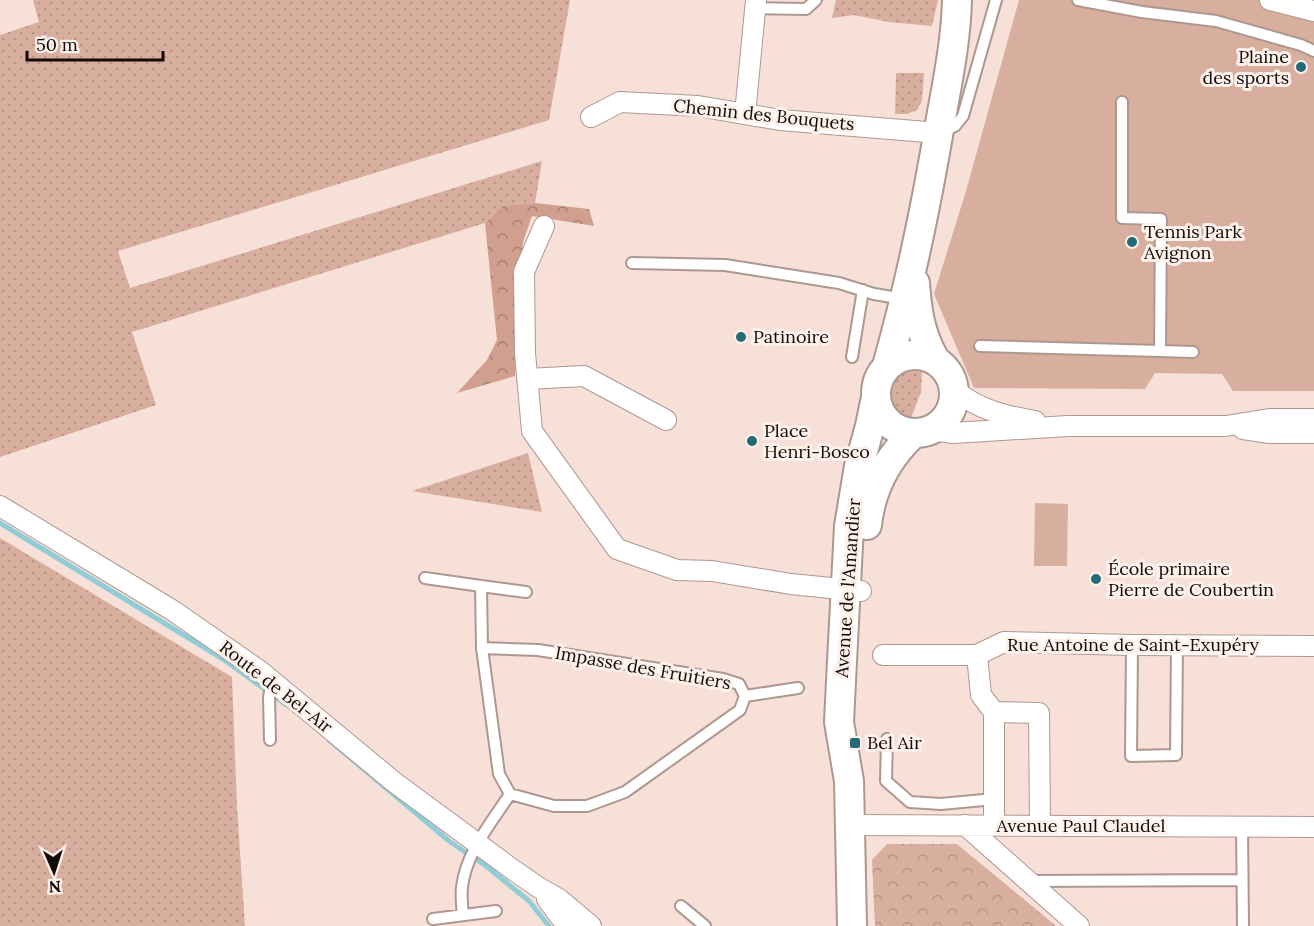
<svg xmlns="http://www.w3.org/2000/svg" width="1314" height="926" viewBox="0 0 1314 926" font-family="Lora,serif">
	<defs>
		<pattern id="grass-dots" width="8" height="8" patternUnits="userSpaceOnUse" patternTransform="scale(1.5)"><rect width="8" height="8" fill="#d8ae9e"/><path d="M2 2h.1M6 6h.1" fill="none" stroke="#b89487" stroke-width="1.8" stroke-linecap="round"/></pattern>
		<pattern id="forest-crowns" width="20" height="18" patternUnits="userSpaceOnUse" patternTransform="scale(1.5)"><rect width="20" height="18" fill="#d09f8d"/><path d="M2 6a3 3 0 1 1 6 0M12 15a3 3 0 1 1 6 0" fill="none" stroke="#a78071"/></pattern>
		<pattern id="park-crowns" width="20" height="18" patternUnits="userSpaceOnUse" patternTransform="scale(1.5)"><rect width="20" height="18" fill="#d8ae9e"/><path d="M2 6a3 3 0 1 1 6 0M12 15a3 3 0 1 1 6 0" fill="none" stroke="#b89487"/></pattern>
	</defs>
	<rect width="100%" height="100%" fill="#f7e0d8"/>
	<!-- grass -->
	<path fill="url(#grass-dots)" d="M33,0H570L549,120L118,251L130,288L542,161L535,203L503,206L485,223L132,332L156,405L0,457V35L39,22Z
		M836,0H938L932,26L889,22L854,15L832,18Z
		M896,73H924L922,101L917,110L907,114H895Z
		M913,370L922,372L921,392L911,418C883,409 882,376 913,370Z
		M528,453L542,512L412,491Z
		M0,538L232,677L237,807L245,926H0Z"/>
	<!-- forest -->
	<path fill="url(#forest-crowns)" d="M535,203L589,209L594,226L532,216L523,242L515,376L457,393L487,360L497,340L485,223L503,206Z"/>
	<!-- park -->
	<path fill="url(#park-crowns)" d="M887,844H957L1056,926H875L872,860Z"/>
	<!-- pitch -->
	<path fill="#d8ae9e" d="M1019,0H1314V391H1233L1222,374L1155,373L1145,389L974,388L934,294L966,191Z
		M1035,503L1068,504L1067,566H1034Z"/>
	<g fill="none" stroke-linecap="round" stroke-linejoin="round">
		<!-- stream -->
		<path stroke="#90cdd7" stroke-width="5" d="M0,523L223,659L285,704
			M329,740L449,841L486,866L529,901L549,926"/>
		<defs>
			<path id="service" d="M1078,0L1142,12L1216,21L1301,45L1314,51
				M755,8L806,9L816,0
				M1122,102V218L1161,219L1160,351L1193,352
				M942,132L955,126L963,116L996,0
				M632,263L725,265L839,283L874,294L904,299
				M980,346L1160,351
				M852,357L863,290
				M425,578L481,586L482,648
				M481,586L526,592
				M1132,645L1131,756L1176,755L1177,645
				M745,696L798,688
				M887,739L886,781L910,802L941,804L994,799
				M270,740L269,697L272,681
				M1242,826L1243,926
				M1030,881L1242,880
				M681,906L705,926
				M463,915C462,906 461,896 462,887C466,852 492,822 510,794L499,774L482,648L538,650L723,679L739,684L745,696L740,710L625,792L587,806H554L510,794
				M433,919L496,911"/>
			<path id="minor" d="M1270,0L1314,11
				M745,114L756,0
				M591,117L620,102L698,106L780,120L939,133
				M544,226L524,272L525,353L532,431L617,549L677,570L712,571L791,584L861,591
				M527,379L584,376L666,420
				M955,390C978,410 1006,416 1035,421
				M1243,429L1270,433H1314
				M932,430L953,433L1068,426H1226L1269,419H1314
				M0,506L172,610L260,671L394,782L512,869L538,887L559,899L591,926
				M883,655H977L1004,642L1132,645L1314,646
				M977,655L981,695L994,712
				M849,825L1314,827
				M965,825L1079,926
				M994,825V712L1039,713L1040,826
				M547,899L567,926"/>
			<path id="secondary" d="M915,283C917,311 920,333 934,358
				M876 394a39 39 0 1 1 78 0a39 39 0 1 1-78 0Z
				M887,366C910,285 927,202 941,118C948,79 956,40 957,0
				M867,525C871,488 887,458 914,433
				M852,926L849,781L839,722L841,681L849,526L859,466L870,426L876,397"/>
		</defs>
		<!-- service casing -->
		<use href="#service" stroke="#ad9890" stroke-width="14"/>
		<!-- minor casing -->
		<use href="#minor" stroke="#ad9890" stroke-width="22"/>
		<!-- secondary casing -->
		<use href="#secondary" stroke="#ad9890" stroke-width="32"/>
		<!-- service -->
		<use href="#service" stroke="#fff" stroke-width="10"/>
		<!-- minor -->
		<use href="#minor" stroke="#fff" stroke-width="20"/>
		<!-- secondary -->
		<use href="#secondary" stroke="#fff" stroke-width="28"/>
	</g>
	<!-- markers -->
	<g fill="#236c77" stroke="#fef0ea" stroke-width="2">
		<circle cx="1301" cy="67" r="6"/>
		<circle cx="1132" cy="242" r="6"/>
		<circle cx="741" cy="337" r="6"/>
		<circle cx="752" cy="441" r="6"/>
		<circle cx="1096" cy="579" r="6"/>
		<rect x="849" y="737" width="12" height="12" rx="3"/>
	</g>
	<g text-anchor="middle" stroke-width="6" stroke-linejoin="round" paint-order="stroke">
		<!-- poi labels -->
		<g font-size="18" fill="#120b08" stroke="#fef0ea" text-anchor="start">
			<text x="1289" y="63" text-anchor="end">Plaine<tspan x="1289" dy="21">des sports</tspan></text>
			<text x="1144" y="238">Tennis Park<tspan x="1144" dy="21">Avignon</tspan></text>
			<text x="753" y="343">Patinoire</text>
			<text x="764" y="437">Place<tspan x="764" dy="21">Henri-Bosco</tspan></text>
			<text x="1108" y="575">École primaire<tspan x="1108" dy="21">Pierre de Coubertin</tspan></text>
			<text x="867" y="749">Bel Air</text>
		</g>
		<!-- street labels -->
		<g font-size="18" fill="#120b08" stroke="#fef0ea">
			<text transform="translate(764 115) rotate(6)" y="6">Chemin des Bouquets</text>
			<text transform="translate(848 588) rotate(-86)" y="6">Avenue de l'Amandier</text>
			<text x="1133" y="651">Rue Antoine de Saint-Exupéry</text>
			<text transform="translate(643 668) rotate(10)" y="6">Impasse des Fruitiers</text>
			<text transform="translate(276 687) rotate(38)" y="6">Route de Bel-Air</text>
			<text x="1081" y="832">Avenue Paul Claudel</text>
		</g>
	</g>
	<!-- north arrow -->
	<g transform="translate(54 872) rotate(177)" stroke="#fef0ea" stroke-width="4.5" paint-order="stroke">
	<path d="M0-4.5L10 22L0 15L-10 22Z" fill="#120b08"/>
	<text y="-9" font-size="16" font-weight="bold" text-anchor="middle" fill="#120b08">N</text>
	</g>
	<!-- scale -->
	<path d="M27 51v9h136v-9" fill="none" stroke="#120b08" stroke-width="3"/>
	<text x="36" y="51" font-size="18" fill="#120b08" stroke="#fef0ea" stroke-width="4.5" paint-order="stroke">50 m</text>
</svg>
